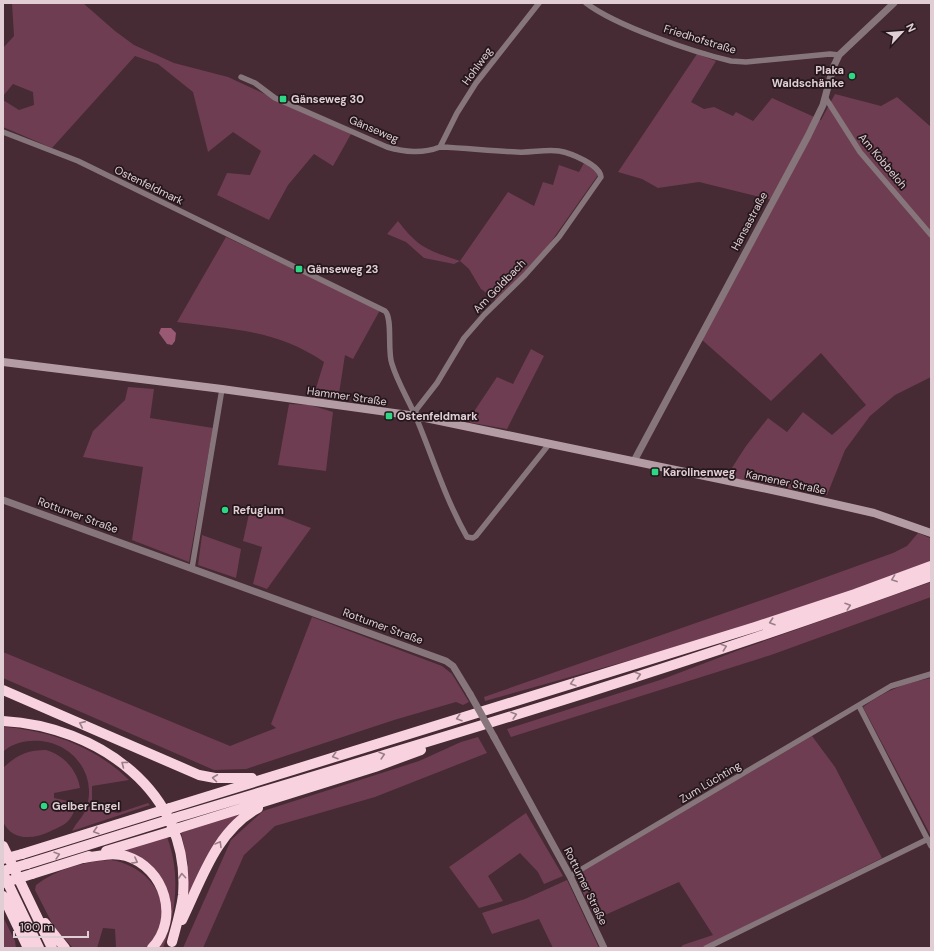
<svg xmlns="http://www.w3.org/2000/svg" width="934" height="951" viewBox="0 0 934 951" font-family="'DM Sans',sans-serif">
	<rect width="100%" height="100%" fill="#462a34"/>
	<!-- green -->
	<path fill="#6f3d51" d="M12,3H83L115,31L134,45L174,63L228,77L351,134L333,166L314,154L288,185L269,220L217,195L227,173L250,175L261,151L233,132L208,152L193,92L158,64L135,56L52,148L3,127V100L19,110L34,105L33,92L13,84L3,96V48L14,36Z
		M697,54L716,61L691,102L704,109L714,107L733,116L736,112L753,121L772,98L821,120L835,94L881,106L897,97L931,127V377L895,395L870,416L845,450L827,495L726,477L746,446L768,418L787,432L803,412L832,435L866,405L821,353L771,401L701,339L776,201L699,182L658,188L642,179L618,172Z
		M584,163L597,170L598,175L548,246L523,275L496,300L481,289L469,269L460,261L454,264L424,258L406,242L387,234L398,221C419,248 427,250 460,261L508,192L534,206L543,182L553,185L559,165L579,172Z
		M226,237L380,310L353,359L345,355L338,400L313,398L324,362C277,330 231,329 177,322Z
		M531,349L544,356L507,429L467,422L497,377L513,384Z
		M128,387L154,389L150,418L213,428L189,562L132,540L143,467L83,457L93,431L125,400Z
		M289,404L310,405L333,412L326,471L278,465Z
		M251,505L311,528L267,589L253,584L262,547L243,541Z
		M918,533L930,538L931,537V562L830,598L677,647L485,701L484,697L782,593L893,553L907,546Z
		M202,535L241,549L236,578L198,565Z
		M931,582V597L771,655L511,737L507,729L663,679L739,650Z
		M312,617L442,666L452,674L469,702L463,705L456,702L394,720L246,769L214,770L3,678V652L230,746L276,728L271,724Z
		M931,678V836L863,707C887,690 902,684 931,678Z
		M3,727C49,730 96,747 129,780L92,786V808L118,813L148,803L150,805L72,831C77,821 86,815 88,802C95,767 65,738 31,741C21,741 10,745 3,752Z
		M812,736L835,767L882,858L702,948H680L683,945L713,935L679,882L596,919L575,876Z
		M478,737L487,753L375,797L275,826L244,855L203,948H183L231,840L263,811L419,761L461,742Z
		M46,750C63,755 77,769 80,788L54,793V798L77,803C75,809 74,814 69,820C65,825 57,828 51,831C34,839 13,842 3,822V768C17,755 27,750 46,750Z
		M242,811L243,814C213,836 203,868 187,901L188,864L181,832Z
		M526,813L563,876L544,884L538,872L520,853L488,876L503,901L479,908L449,867Z
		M167,837C181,873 176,914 163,948H157L169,895C160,867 145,863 121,851Z
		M111,860C155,867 182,914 146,948H116L115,929L103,928L97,948H73L54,927L35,890L36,885C57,869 85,861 111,860Z
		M567,880L599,948H553L539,919L492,934L482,913L525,899Z
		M3,917L15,941L16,948H3Z"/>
	<!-- water -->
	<path fill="#995972" d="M161,328H171L176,333L175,341L172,345L167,344L159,333Z"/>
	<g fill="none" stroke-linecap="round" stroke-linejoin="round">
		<!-- minor -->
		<path stroke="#86767b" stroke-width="5.5" d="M586,3C616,26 693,52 731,61L746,62L830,54L839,55
			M241,77L255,83L275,98L387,147C405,152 422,154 440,147C466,148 491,151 517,152C531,153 545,149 559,151C571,153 600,165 601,177L559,237L525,275L484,315L464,338L437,383L416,410V416
			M825,97L860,152L931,235
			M3,132L78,161L385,311C393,318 387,351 392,364C398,384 410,402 418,422C434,461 446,500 467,537L473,538L476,536L550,443
			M440,147L457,113L476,83L539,3
			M192,568L222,389
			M859,706L931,846
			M570,876L891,686L931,674
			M706,948L928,839"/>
		<!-- tertiary -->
		<path stroke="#86767b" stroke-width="7" d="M634,461L808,136L823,105L833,68L839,55L894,3
			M3,500L446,661L453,666L470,694
			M494,737L570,876L604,948"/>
		<!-- secondary -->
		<path stroke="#b49ca4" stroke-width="8" d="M3,362L222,389L416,416L786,493L874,513L931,533"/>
		<!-- motorway -->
		<path stroke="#f8d3df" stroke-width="10" d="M3,690L199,775L215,778H252
			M3,721C97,726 191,791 183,895C181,911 176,927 172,942
			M170,808L755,627L855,594L931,566
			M175,818C428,742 683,667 931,576
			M179,828L375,767L421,750
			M3,846L52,948
			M106,851L169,832
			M22,854L160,811
			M84,858C98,856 112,852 126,856C165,868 180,919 152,948
			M27,864L165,821
			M3,873L39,948
			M32,874L89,856
			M3,896L28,948
			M182,920C202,879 216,831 258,808
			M45,923L65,948"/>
		<!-- tertiary-bridge -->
		<path stroke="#86767b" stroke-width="7" d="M470,694L494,737"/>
		<!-- motorway-bridge -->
		<path stroke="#f8d3df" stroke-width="10" d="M160,811L170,808
			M165,821L175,818
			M169,832L179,828
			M3,859L22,854
			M3,871L27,864
			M3,883L32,874"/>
	</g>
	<!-- one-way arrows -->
	<defs><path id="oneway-chevron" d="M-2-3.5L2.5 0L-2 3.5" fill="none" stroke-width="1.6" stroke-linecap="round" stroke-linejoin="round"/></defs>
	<g stroke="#997e87">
		<use href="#oneway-chevron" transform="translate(894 579) rotate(160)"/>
		<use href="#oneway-chevron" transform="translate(848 606) rotate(-18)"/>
		<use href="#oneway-chevron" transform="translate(772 622) rotate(162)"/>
		<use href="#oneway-chevron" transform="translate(724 647) rotate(-19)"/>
		<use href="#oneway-chevron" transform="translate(638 675) rotate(-18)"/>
		<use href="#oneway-chevron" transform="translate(573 683) rotate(163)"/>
		<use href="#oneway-chevron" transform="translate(514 715) rotate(-17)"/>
		<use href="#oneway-chevron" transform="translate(459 718) rotate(163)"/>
		<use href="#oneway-chevron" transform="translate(82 724) rotate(-156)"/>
		<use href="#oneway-chevron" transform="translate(382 755) rotate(-17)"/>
		<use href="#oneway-chevron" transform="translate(335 756) rotate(163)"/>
		<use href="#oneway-chevron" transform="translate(124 764) rotate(-143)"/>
		<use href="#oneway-chevron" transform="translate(215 778) rotate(-173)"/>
		<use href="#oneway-chevron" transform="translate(96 831) rotate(163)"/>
		<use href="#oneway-chevron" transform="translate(219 844) rotate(-59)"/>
		<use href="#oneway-chevron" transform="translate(57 855) rotate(-17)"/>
		<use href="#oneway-chevron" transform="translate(135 861) rotate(28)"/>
		<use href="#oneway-chevron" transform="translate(182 876) rotate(-95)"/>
	</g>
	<!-- markers -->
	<g fill="#2cd884" stroke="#24171c" stroke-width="1.5">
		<circle cx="852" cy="76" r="4"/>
		<rect x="279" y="95" width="8" height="8" rx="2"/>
		<rect x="295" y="265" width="8" height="8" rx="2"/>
		<rect x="385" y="412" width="8" height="8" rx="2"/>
		<rect x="651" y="468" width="8" height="8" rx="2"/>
		<circle cx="225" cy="510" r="4"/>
		<circle cx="44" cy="806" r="4"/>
	</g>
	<g text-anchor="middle" stroke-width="3.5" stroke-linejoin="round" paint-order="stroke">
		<!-- street labels -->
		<g font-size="11" fill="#e1ced4" stroke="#24171c">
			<text transform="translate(700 39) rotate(17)" y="4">Friedhofstraße</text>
			<text transform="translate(477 66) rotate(-54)" y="4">Hohlweg</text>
			<text transform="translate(374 129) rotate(23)" y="4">Gänseweg</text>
			<text transform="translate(883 161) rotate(50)" y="4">Am Kobbeloh</text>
			<text transform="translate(149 185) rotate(26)" y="4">Ostenfeldmark</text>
			<text transform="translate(749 221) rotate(-62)" y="4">Hansastraße</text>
			<text transform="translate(499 286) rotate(-46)" y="4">Am Goldbach</text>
			<text transform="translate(347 396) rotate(8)" y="4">Hammer Straße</text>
			<text transform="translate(786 482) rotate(12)" y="4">Kamener Straße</text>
			<text transform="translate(78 515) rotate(20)" y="4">Rottumer Straße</text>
			<text transform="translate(383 626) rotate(20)" y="4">Rottumer Straße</text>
			<text transform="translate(710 782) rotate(-31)" y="4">Zum Lüchting</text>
			<text transform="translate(586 886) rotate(64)" y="4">Rottumer Straße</text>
		</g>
		<!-- poi labels -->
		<g font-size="11" font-weight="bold" fill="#e1ced4" stroke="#24171c" text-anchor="start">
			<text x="844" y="74" text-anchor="end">Plaka<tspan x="844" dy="13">Waldschänke</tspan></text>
			<text x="291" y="103">Gänseweg 30</text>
			<text x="307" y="273">Gänseweg 23</text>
			<text x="397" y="420">Ostenfeldmark</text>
			<text x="663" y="476">Karolinenweg</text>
			<text x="233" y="514">Refugium</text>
			<text x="52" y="810">Gelber Engel</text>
		</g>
	</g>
	<!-- border -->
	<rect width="934" height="951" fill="none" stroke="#e1ced4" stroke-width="8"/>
	<!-- north arrow -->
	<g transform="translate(902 32) rotate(64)" stroke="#24171c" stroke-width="3" paint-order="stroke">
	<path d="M0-3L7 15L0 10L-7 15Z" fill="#e1ced4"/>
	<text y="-6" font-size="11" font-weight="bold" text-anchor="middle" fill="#e1ced4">N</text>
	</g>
	<!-- scale -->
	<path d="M14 931v6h74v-6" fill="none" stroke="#e1ced4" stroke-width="2"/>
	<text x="20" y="931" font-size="12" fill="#e1ced4" stroke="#24171c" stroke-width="3" paint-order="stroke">100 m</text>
</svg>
